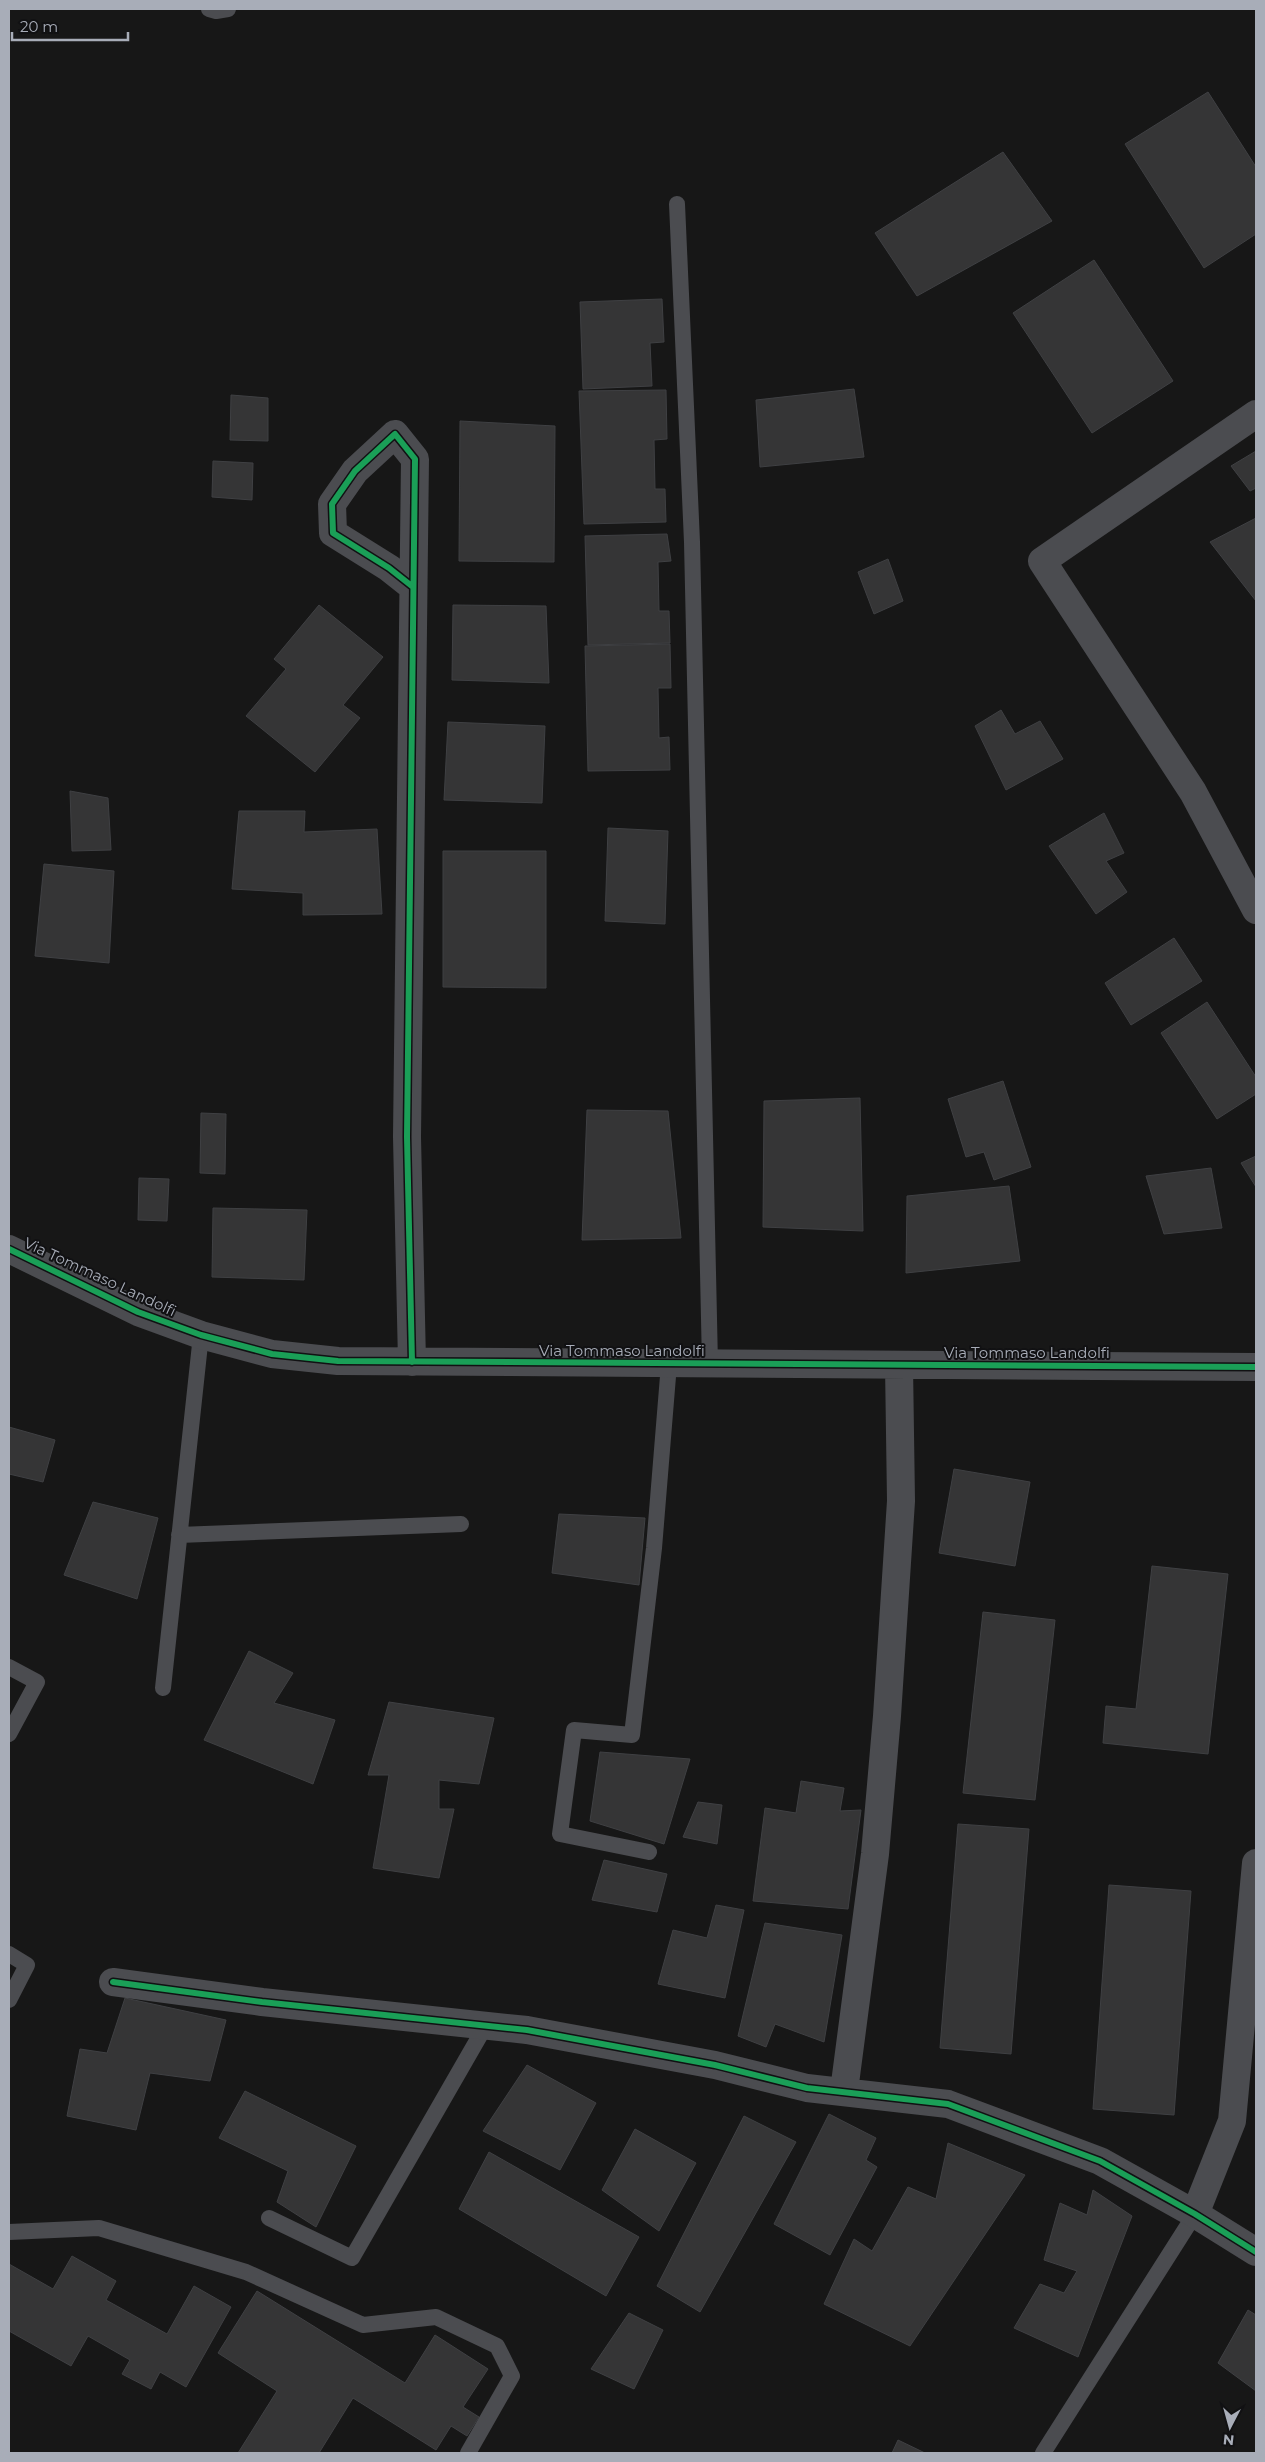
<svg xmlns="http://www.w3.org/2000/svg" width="1265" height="2462" viewBox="0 0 1265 2462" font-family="Montserrat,sans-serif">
	<rect width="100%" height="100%" fill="#171717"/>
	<!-- building -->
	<path fill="#353536" stroke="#3f4043" d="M1208,92L1256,167V234L1204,268L1125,144Z
		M1003,152L1052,221L917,296L875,233Z
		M1094,260L1173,381L1092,433L1013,313Z
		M662,299L664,342L650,343L652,386L583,389L580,302Z
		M854,389L864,457L760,467L756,400Z
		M666,390L667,439L654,440L655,489H665L666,522L584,524L579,391Z
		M231,395L268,398V441L230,440Z
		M460,421L555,426L554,562L459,561Z
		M1256,451V488L1250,491L1231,466Z
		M213,461L253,463L252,500L212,497Z
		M1256,518V601L1210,542Z
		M667,534L671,561L658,562L659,611H669L670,643L588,645L585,536Z
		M888,559L903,601L874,614L858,572Z
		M319,605L383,657L343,705L360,718L315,772L246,716L286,669L274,659Z
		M453,605L546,606L549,683L452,680Z
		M670,644L671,688H658L659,738L669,737L670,770L588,771L585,646Z
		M1001,710L1015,734L1040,721L1063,759L1006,790L975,726Z
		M448,722L545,726L542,803L444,800Z
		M70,791L108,798L111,850L72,851Z
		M239,811H305L304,832L377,829L382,914L303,915V893L232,889Z
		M1104,813L1124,853L1106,861L1127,892L1096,914L1049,846Z
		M608,828L668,831L665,924L605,921Z
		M443,851H546V988L443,987Z
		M44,864L114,871L109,963L35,956Z
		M1174,938L1202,981L1131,1025L1105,983Z
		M1207,1002L1256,1077V1094L1217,1119L1161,1033Z
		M1003,1081L1031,1167L994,1180L984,1152L966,1157L948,1099Z
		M860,1098L863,1231L763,1227L764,1101Z
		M587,1110L668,1111L681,1238L582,1240Z
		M201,1113L226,1114L225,1174L200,1173Z
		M1256,1156V1187L1241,1163Z
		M1211,1168L1222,1228L1164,1234L1146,1176Z
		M139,1178L169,1179L167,1221L138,1220Z
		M1009,1186L1020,1261L906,1273L907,1196Z
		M213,1208L307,1210L304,1280L212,1277Z
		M9,1427L55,1440L43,1482L9,1474Z
		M954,1469L1030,1482L1015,1566L939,1553Z
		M93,1502L158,1518L137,1599L64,1575Z
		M559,1514L645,1518L639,1585L552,1573Z
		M1152,1566L1228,1574L1208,1754L1103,1743L1106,1706L1136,1709Z
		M983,1612L1055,1620L1035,1800L963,1793Z
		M249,1651L293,1673L274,1703L335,1720L313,1784L204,1740Z
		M389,1702L494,1718L479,1784L439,1780V1809H454L439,1878L373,1868L389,1775H368Z
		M600,1752L690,1759L664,1844L590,1821Z
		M801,1781L844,1788L840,1811L861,1810L848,1909L753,1901L765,1808L796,1813Z
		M698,1802L722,1805L717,1844L683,1837Z
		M958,1824L1029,1829L1011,2054L940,2048Z
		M604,1860L667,1874L657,1912L592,1900Z
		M1109,1885L1191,1891L1174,2115L1093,2109Z
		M716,1905L744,1910L725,1998L658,1984L673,1930L707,1938Z
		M765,1923L842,1935L824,2042L775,2024L766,2047L738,2036Z
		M125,1998L226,2020L210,2081L150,2073L136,2130L67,2116L80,2049L107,2053Z
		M527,2065L596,2103L560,2170L483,2131Z
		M245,2091L356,2146L316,2227L277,2202L288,2171L219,2138Z
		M829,2114L876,2138L866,2160L877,2167L830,2255L774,2224Z
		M744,2116L796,2142L700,2312L657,2286Z
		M635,2129L696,2163L659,2231L602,2190Z
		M948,2143L1025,2175L910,2346L824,2304L854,2239L872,2251L908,2187L936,2199Z
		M489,2152L639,2237L606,2296L459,2209Z
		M1093,2190L1132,2216L1078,2357L1014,2328L1040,2284L1064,2293L1077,2271L1044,2260L1060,2203L1087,2215Z
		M72,2256L116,2281L106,2300L167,2334L194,2286L231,2307L186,2387L160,2372L151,2389L122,2374L130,2360L88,2336L71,2366L9,2331V2264L53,2289Z
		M257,2291L405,2383L435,2335L488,2369L463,2407L479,2417L467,2436L451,2426L436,2450L353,2398L319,2453H238L277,2391L218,2353Z
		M1248,2310L1256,2315V2391L1218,2363Z
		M629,2313L663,2330L634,2389L591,2369Z
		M898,2440L925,2453H892Z"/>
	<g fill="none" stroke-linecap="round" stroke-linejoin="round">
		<!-- lane -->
		<path stroke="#4b4c50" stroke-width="16" d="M209,9L216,11L228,9
			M677,204L692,542L710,1364
			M179,1535L461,1524
			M9,1667L37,1682L9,1734
			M163,1688L201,1335
			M649,1852L560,1834L574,1730L632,1735L654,1548L669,1364
			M9,1954L27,1965L9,2000
			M269,2218L352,2258L486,2025
			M9,2232L99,2228L246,2272L363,2325L436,2317L497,2346L512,2376L468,2453
			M1043,2453L1195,2214"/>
		<!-- street -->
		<path stroke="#4b4c50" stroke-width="28" d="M1256,414L1042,561L1193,792L1256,910
			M9,1249L138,1312L201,1335L272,1354L338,1361L1256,1367
			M412,1362L407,1137L415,459L395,434L355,471L332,504L333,533L389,568L413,587
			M113,1982L262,2002L527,2030L715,2065L807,2088L948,2104L1100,2161L1195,2214L1256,2252
			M844,2091L875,1854L887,1716L901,1501L899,1365
			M1195,2214L1232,2121L1256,1863"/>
		<defs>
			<path id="cycleway" d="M9,1249L138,1312L201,1335L272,1354L338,1361L1256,1367
				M412,1362L407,1137L415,459L395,434L355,471L332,504L333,533L389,568L413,587
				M113,1982L262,2002L527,2030L715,2065L807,2088L948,2104L1100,2161L1195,2214L1256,2252"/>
		</defs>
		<!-- cycleway casing -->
		<use href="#cycleway" stroke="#111113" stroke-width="9"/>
		<!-- cycleway -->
		<use href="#cycleway" stroke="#1a9f57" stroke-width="6"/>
	</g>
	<g text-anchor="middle" stroke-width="4" stroke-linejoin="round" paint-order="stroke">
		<!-- street labels -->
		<g font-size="15" fill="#a8adb8" stroke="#111113">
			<text transform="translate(100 1277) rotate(25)" y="5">Via Tommaso Landolfi</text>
			<text x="622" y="1356">Via Tommaso Landolfi</text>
			<text x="1027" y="1358">Via Tommaso Landolfi</text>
		</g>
	</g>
	<!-- border -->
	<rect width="1265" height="2462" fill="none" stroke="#a8adb8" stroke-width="20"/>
	<!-- north arrow -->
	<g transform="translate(1230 2427) rotate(186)" stroke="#111113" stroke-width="4" paint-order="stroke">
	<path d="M0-4L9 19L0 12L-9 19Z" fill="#a8adb8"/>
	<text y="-8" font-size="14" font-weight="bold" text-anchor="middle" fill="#a8adb8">N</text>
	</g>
	<!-- scale -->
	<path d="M12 32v8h116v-8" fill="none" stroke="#a8adb8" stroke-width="2.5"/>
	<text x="20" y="32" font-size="15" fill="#a8adb8" stroke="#111113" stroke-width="4" paint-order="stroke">20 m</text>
</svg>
